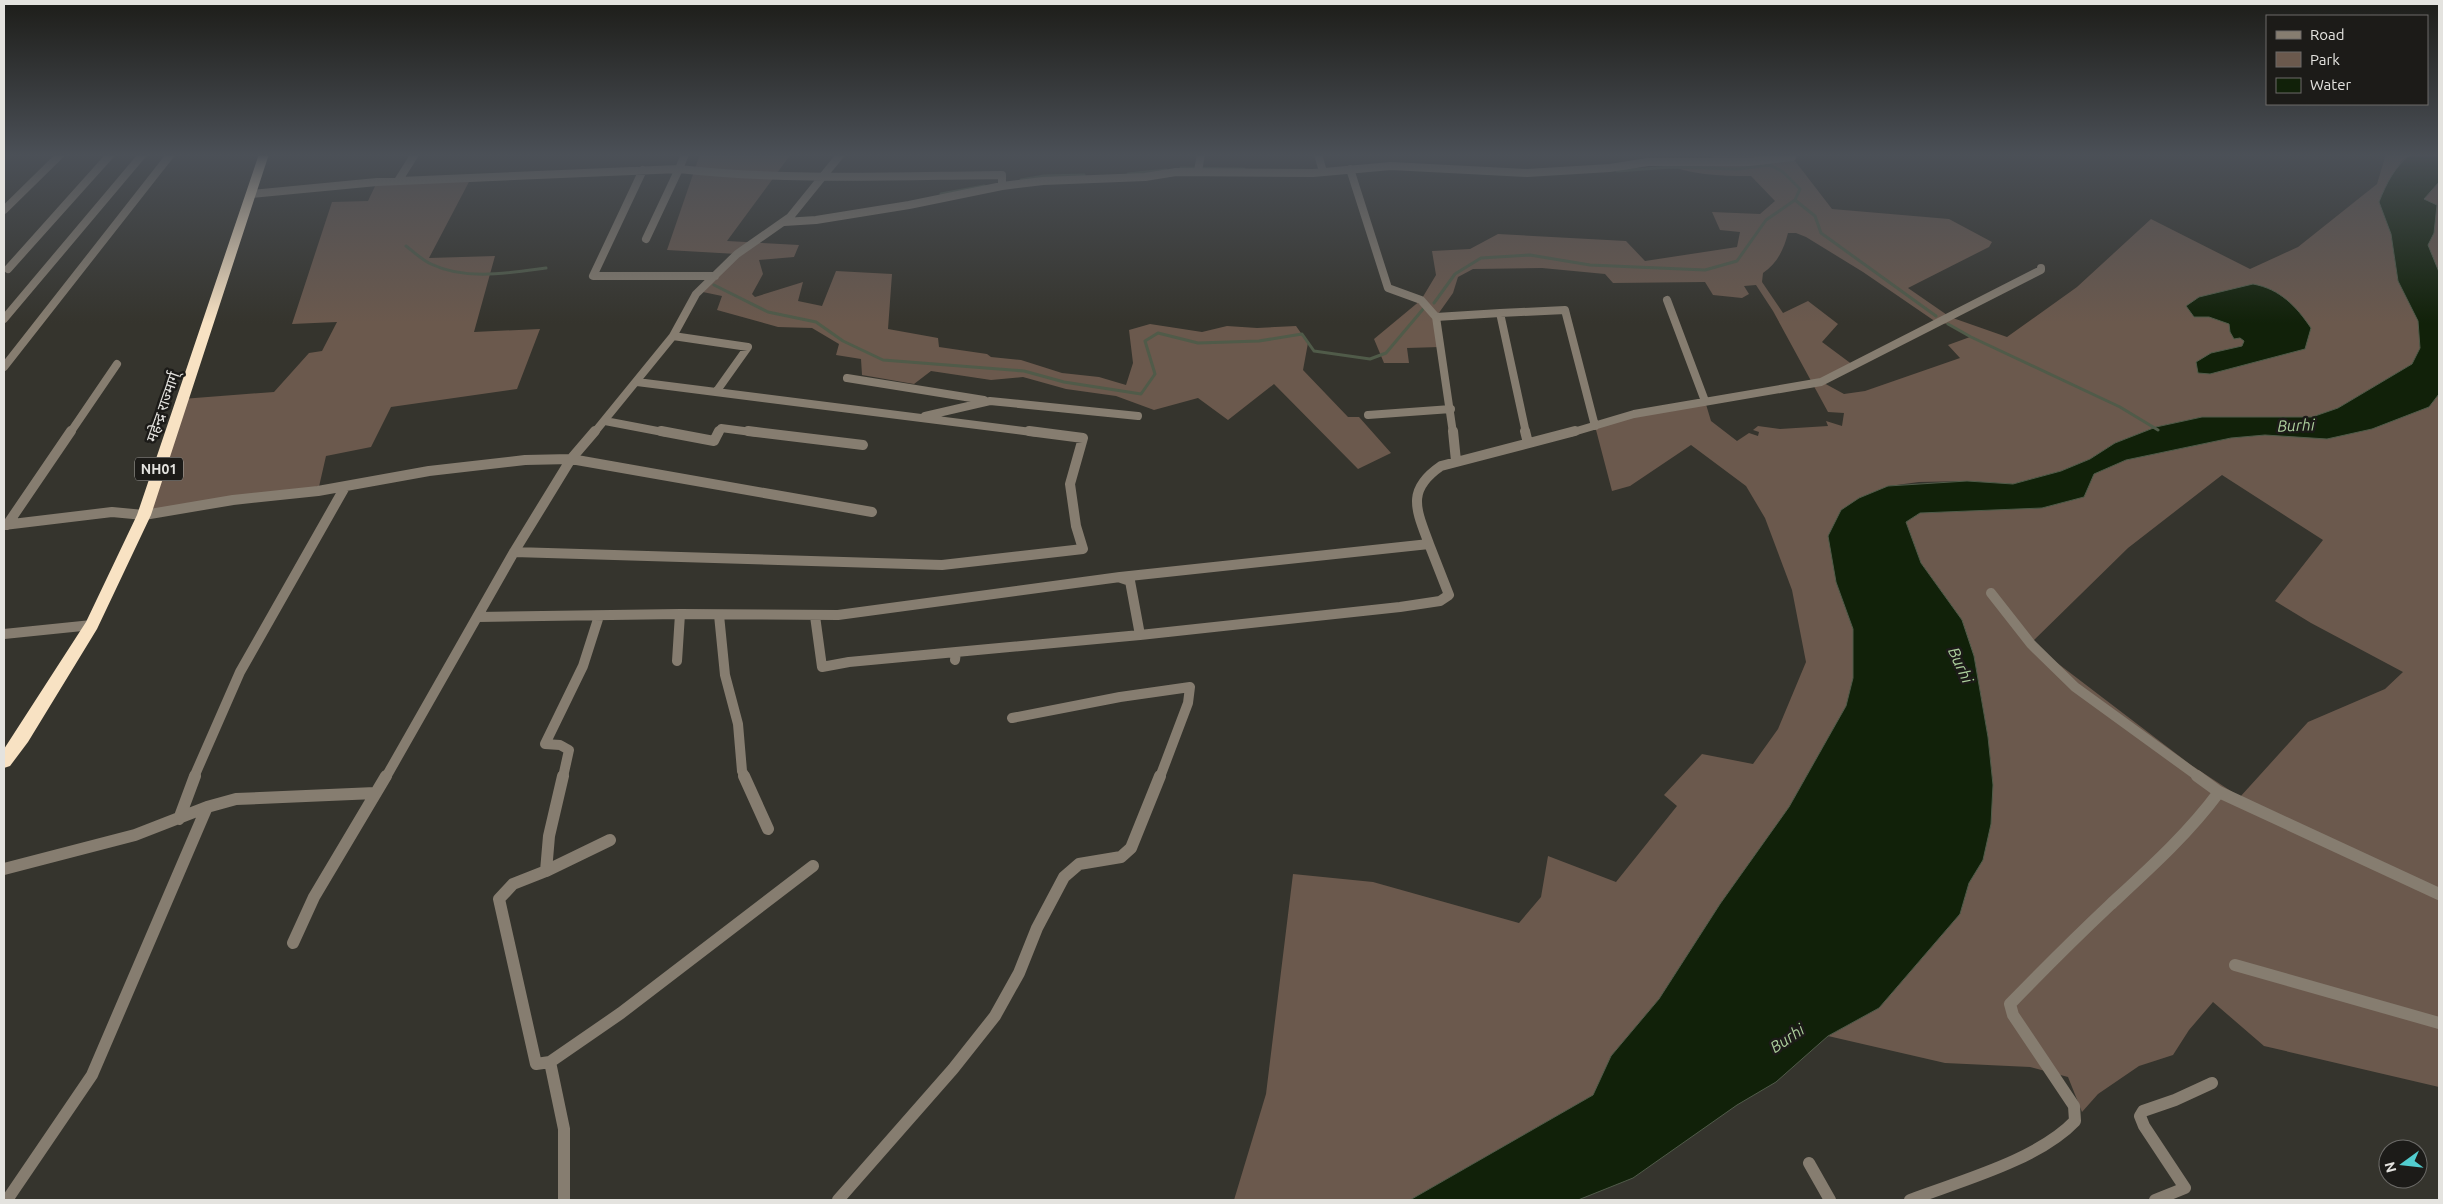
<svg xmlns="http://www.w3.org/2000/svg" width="2443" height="1204" viewBox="0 0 2443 1204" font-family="Ubuntu,'Noto Sans Devanagari',sans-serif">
	<rect width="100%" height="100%" fill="#35342d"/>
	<!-- green -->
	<path fill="#6b594d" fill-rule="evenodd" d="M700,154H791L727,241L799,245L794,257L759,260L763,274L752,294L755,297L803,282L798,301L822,306L836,271L892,274L888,329L938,338L939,347L987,354L991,357L1021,360L1062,373L1099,377L1126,385L1133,363L1129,330L1150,324L1202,332L1227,326L1257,328L1296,326L1308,343L1303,370L1348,417H1359L1391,453L1358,469L1274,384L1228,420L1198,398L1154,410L1116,396L1066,389L1023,377L991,380L931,371L914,384L862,375L861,359L836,355L839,344L812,328L778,327L717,310L722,296L698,291L737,254L667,250Z
		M1709,154H1787L1792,157L1832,209L1949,219L1992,242L1989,247L1908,288L1950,317L2007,337L2077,287L2151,219L2250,269L2298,247L2377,184L2386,154H2411L2401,161L2379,202L2391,234L2398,281L2418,320L2420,348L2412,364L2338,408L2313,417H2202L2156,427L2115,443L2090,459L2061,471L2013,484L1967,481L1919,482L1889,486L1859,498L1836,582L1853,629V678L1846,706L1789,807L1720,904L1659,999L1611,1056L1594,1095L1410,1200H1234L1266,1094L1293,874L1373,882L1519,923L1541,897L1548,856L1616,882L1677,806L1664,795L1702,754L1753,764L1778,729L1806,662L1792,590L1765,518L1746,486L1691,445L1630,486L1612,491L1595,426L1705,401L1711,421L1737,441L1749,433L1758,436L1759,432L1753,430L1758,426L1780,429L1828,426L1826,421L1842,426L1844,413L1828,412L1773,311L1756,285L1744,286L1749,294L1742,298L1713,295L1705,282L1613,283L1605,274L1542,268L1473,269L1458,277L1453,293L1436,317L1440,347L1407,348L1409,363H1384L1374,339L1421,300L1436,275L1432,251L1470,249L1498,234L1626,241L1645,261L1737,247L1740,232L1720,230L1712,212L1760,214L1775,201L1751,176C1720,176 1689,175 1660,162L1716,161ZM1788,233H1796L1806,237L1863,272L1936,322L1948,324L1970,337L1948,345L1960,358L1865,391L1844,394L1822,382L1853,365L1822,342L1838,324L1808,301L1783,313L1762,282L1763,273C1777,264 1784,249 1788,233Z
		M471,178L429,258L495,256L474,332L540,329L517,389L391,407L371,447L326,456L318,491L144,515L182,399L274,392L309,353L322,351L337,322L292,324L332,202L368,201L377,182Z
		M2439,182V272L2428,245L2434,233L2424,199Z
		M2439,394V1087L2264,1046L2213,1002L2189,1030L2173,1055L2139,1066L2098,1094L2082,1112L2068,1077L2030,1067L1945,1063L1828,1036L1879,1008L1960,914L1969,883L1983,860L1993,785L1988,737L1974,656L1962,620L1921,563L1906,522L1920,513L2042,508L2084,497L2094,474L2126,460L2231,438L2265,435L2429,407ZM2222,475L2323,540L2275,601L2311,623L2403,672L2385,689L2308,722L2240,797L2191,765L2031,643L2128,548Z"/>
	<!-- water -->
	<path fill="#112109" stroke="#505b49" d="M2411,154H2439V182L2424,199L2437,205L2434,233L2428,245L2439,272V394L2429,407L2372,429L2327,439L2265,435L2231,438L2126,460L2094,474L2084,497L2042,508L1920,513L1906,522L1921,563L1962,620L1974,656L1988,737L1993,785L1991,824L1983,860L1969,883L1960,914L1879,1008L1828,1036L1776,1082L1737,1105L1633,1178L1578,1200H1410L1593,1095L1611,1056L1659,999L1720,904L1789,807L1846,706L1853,678V629L1836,582L1828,536L1841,510L1859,498L1888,486L1967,481L2013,484L2061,471L2090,459L2115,443L2156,427L2202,417H2312L2338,408L2412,364L2420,348L2418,321L2398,281L2391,234L2379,202C2386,184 2395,166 2411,154Z
		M2253,284C2280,289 2296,306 2311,328L2305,349L2210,374L2198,373L2196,362L2211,353L2242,346L2244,341L2240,338L2234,339L2230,332L2229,324L2209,317H2194L2186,306L2199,297Z"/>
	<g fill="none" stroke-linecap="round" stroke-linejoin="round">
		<!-- stream -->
		<path stroke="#505b49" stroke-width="3" d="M1741,154L1746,158
			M1181,168L1244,169
			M1617,171L1672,167L1737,169L1770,165L1783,172L1800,189L1795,200
			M1128,174L1166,170
			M1021,180L1044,176L1084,175
			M941,194L984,186
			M406,246C414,252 422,260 431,264C466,281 509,273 546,268
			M714,285L768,312L816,322L843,341L883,360L1024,371L1064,382L1141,394L1155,374L1145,341L1158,333L1198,343L1259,341L1302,334L1314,351L1370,359L1386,353L1424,308
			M1434,303L1455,274L1481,258L1530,255L1590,265L1705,270L1737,261L1766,220L1795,200L1815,216L1821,233L1936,316
			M1948,324L1971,337L2120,407L2158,430"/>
		<!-- street-far2 -->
		<path stroke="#867d70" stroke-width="8" d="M1318,154L1323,172
			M1350,169L1388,288L1421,300L1436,317L1453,433
			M643,170L593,276H715
			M1198,171L1201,154
			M398,181L415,154
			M251,194L377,182L679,169L685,154
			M4,210L61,154
			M784,222L816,220L909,205L1002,186L1043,181L1145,177L1176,172L1313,173L1391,166L1527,173L1610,168L1648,162H1749L1792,157L1791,154
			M646,239L679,169C786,181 895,176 1002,175V186
			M8,269L111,154
			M1667,300L1705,401
			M1500,313L1565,310L1595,426
			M1436,317L1500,313L1526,433
			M4,319L143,154
			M673,336L748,347L716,392
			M4,367L171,154
			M847,378L984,400
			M637,382L1039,433
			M1368,415L1451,409
			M925,416L990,401L1138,416
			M605,421L668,433
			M70,433L117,364
			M594,433L673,336L696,294L737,254L790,217L841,154
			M719,433L721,428L759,433
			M1570,433L1634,414L1821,382L2041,270V268"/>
		<!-- street-far1 -->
		<path stroke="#867d70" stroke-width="10" d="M661,431L714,441L719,431
			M748,431L863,445
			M1453,431L1456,461
			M1525,431L1528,443
			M4,525L112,512L144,515L233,500L318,491L429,471L525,460L571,459L872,512
			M7,525L71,431
			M514,552L942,565L1083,549L1076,526L1070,484L1083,438L1029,431
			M1121,578L1130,581L1140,635L1400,607L1440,601L1449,595L1429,544
			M1991,593L2031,644L2075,687L2199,777
			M719,615L725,675L738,724L742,771L745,777
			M815,616L822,667L849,662L956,652L955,660
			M478,617L680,614L838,615L1120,577L1429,544C1416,509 1406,490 1441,466L1575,431
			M4,634L92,625
			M956,652L1140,635
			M677,661L680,614
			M1012,718L1120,697L1190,687L1188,703L1160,777
			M194,777L240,672L345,487
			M386,777L514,552L571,459L595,431
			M563,777L569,750L560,745L545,744L583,666L599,616"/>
		<!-- street -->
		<path stroke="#867d70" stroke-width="12" d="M744,776L768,829
			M2197,776L2219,792L2439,894
			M179,819L195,776
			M4,869L135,835L207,807L236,799L375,793
			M546,871L610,840
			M293,943L314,897L386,776
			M2235,965L2439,1023
			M550,1062L536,1064L499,899L513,884L546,871L549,836L563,776
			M1809,1163L1830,1200
			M7,1200L92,1075L207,807
			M564,1200V1129L550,1062L621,1013L813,866
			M838,1200L953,1069L995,1016L1019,973L1037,928L1064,877L1079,864L1121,857L1131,848L1160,776
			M1910,1200C1960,1181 2038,1160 2075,1121L2074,1106L2013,1015L2010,1004C2043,970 2076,937 2110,905C2149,869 2188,834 2219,792
			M2155,1200L2185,1188L2144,1126L2140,1116L2143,1111L2175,1100L2212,1083"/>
		<!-- highway -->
		<path fill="#f8e2c3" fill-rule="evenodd" d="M259,154H269L151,515L97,629L28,742L10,766L4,768V749L86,622L137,515Z"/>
	</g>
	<!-- sky -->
	<linearGradient id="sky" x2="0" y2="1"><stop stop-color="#1d1d19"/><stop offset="0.48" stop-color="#4b5057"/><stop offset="1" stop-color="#4b5057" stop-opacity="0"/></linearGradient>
	<rect width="2443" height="323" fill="url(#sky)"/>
	<g text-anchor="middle" stroke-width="5" stroke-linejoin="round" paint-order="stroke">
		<!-- shield labels -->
		<rect fill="#1c1b18" stroke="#a8a7a3" stroke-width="1" x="135" y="457.5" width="48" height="23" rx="4"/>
		<g font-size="14" font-weight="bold" fill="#e4e3df">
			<text x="159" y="474">NH01</text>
		</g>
		<!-- street labels -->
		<g font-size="15" fill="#e4e3df" stroke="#1c1b18">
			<text transform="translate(163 407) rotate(-71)" y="5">महेन्द्र राज्मार्ग्</text>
		</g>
		<!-- water labels -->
		<g font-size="16" font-style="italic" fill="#acce9c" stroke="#1c1b18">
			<text transform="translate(2296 425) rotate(-2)" y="6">Burhi</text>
			<text transform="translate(1961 665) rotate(65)" y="6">Burhi</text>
			<text transform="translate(1787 1038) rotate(-34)" y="6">Burhi</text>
		</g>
	</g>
	<!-- border -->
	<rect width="2443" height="1204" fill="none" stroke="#e4e3df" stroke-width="10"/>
	<!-- legend -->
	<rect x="2266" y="15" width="162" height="90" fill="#1c1b18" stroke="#6c6b68"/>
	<rect x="2276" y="31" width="25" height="8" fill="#867d70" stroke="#6c6b68"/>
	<text x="2310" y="40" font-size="15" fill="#e4e3df">Road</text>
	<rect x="2276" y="52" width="25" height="15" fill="#6b594d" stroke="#6c6b68"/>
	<text x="2310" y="65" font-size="15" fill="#e4e3df">Park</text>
	<rect x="2276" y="78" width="25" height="15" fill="#112109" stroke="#6c6b68"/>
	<text x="2310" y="90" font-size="15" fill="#e4e3df">Water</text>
	<!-- north arrow -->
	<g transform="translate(2403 1164) rotate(255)"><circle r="24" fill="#1c1b18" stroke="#6c6b68"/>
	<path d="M0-4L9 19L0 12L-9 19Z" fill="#52cdcf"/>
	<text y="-8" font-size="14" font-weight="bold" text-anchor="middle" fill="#e4e3df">N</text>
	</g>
</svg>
